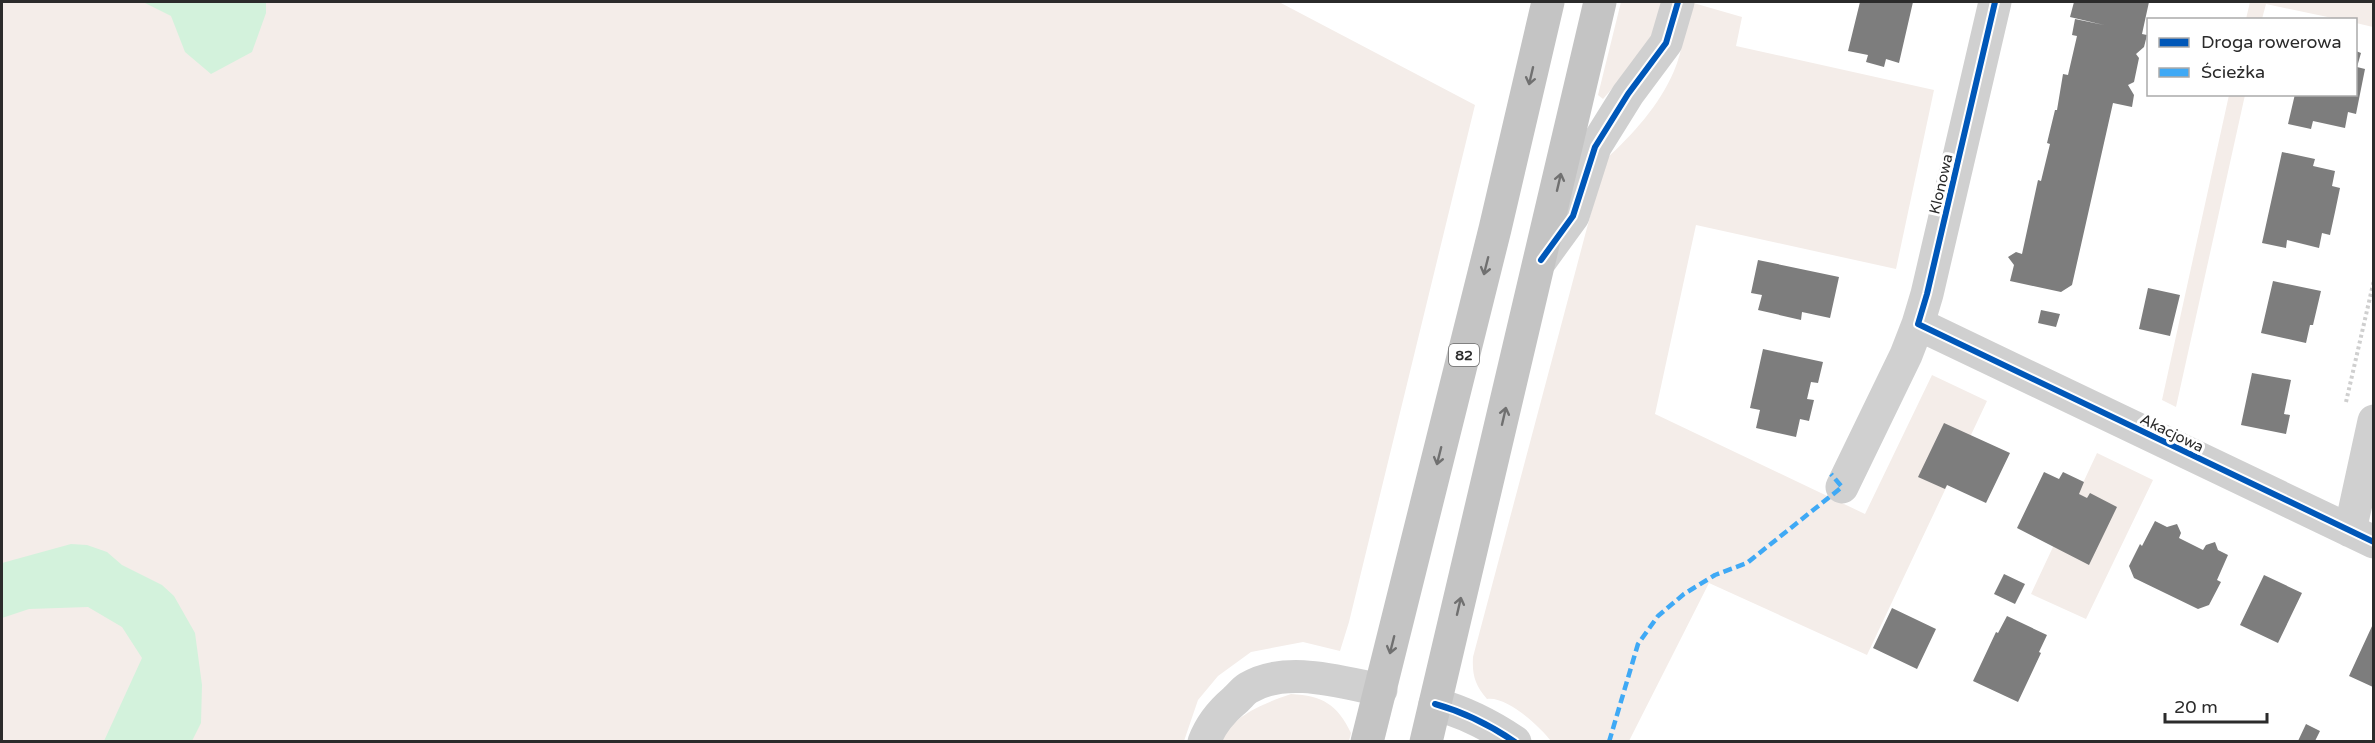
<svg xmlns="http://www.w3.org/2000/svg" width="2375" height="743" viewBox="0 0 2375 743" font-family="'Varela Round',sans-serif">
	<rect width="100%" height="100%" fill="#fff"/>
	<!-- green -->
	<path fill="#f4ede9" d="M2,2H1279L1475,105L1349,622L1340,651L1303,642L1251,652L1218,676L1198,700L1184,741H2Z
		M1621,2H1662L1652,43L1603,99L1598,95Z
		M1690,2L1742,17L1736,46L1934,90L1896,269L1696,225L1655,414L1865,514L1932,375L1987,401L1867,655L1709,583L1629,741H1551C1539,726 1507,696 1487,699C1475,685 1472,675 1473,657L1605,160C1633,134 1659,106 1674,71C1683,51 1685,24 1690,2Z
		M2250,2H2373V27L2356,23V20L2337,19L2266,4L2262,19H2246Z
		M2229,95H2245L2176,407L2162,400Z
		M2097,453L2153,480L2086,619L2031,594Z
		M1291,694C1323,696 1337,704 1351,733L1349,741L1221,742C1230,716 1267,702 1291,694Z"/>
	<!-- water -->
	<path fill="#d3f2dc" d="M143,2H266V13L252,52L211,74L185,52L171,16Z
		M71,544L87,545L107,552L122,565L162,585L174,596L195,633L202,685L201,723L192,741H104L142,658L122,627L88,607L29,609L2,618V563Z"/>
	<!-- building -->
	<path fill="#7d7d7d" d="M1860,2H1913L1899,63L1886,59L1884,67L1866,62L1868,55L1848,51Z
		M2074,2H2149L2142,34L2147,35L2144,47L2136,54L2139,58L2134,82L2128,85L2134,95L2132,107L2113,103L2072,285L2061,292L2010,281L2014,265L2008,257L2016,252L2022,254L2038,180L2041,181L2050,144L2047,143L2055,110H2057L2063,74L2068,75L2077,36L2072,35L2075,19L2104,25L2070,17Z
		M2356,51L2361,53L2357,67L2365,69L2356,114L2348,112L2345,128L2313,121L2311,129L2288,124L2295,94H2356Z
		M2282,152L2315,159L2313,166L2335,171L2332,186L2340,188L2335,212L2330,235L2322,233L2319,248L2287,240L2286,248L2262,243Z
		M1758,260L1839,277L1830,318L1802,312L1801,320L1758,310L1762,295L1751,293Z
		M2273,281L2321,291L2313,325H2310L2306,343L2261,333Z
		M2148,288L2180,295L2170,336L2139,329Z
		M2041,310L2060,314L2056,327L2038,323Z
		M1763,349L1823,362L1818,383L1811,382L1807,399L1814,400L1809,421L1800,419L1796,437L1756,428L1760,410L1750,408Z
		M2252,373L2291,380L2284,414L2290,415L2286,434L2241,425Z
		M1944,423L2010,453L1986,503L1947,485L1945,489L1918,477Z
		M2044,472L2059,479L2063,472L2084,482L2079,494L2087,498L2090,493L2117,507L2089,565L2017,528Z
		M2155,521L2167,527L2177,524L2181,533L2179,538L2203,550L2206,545L2215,542L2218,550L2228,555L2217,580L2221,582L2209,605L2198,609L2134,578L2129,566L2140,544L2142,546Z
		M2004,574L2025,584L2015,604L1994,594Z
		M2264,575L2302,593L2278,643L2240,625Z
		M1892,608L1936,629L1917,669L1873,648Z
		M2007,616L2047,635L2039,652L2041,653L2018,702L1973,681L1996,632L1998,633Z
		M2373,624V687L2349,676Z
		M2306,724L2320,731L2315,741H2298Z"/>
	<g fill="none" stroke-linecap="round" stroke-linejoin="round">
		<!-- path -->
		<path stroke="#cfcfcf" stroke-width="4" stroke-dasharray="3 3" stroke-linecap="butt" d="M2346,402L2374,280"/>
		<!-- minor -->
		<path stroke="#d0d0d0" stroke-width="33" d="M1995,2L1927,294L1918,324L2374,542
			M1541,260L1573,216L1595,147L1628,94L1666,43L1678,2
			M1842,487L1906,355L1918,324
			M2350,531L2374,421
			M1435,704C1464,712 1490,725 1515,742
			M1204,742C1210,726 1221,712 1234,701C1239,697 1243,691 1248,688C1286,665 1340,682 1381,690"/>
		<!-- major -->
		<path stroke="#c4c4c4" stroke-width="33" d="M1367,742L1495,229L1548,2
			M1426,742L1600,2"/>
		<!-- quiet -->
		<path stroke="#3fa9f5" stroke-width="4.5" stroke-dasharray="9 4.5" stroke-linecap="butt" d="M1609,742L1638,644L1658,616L1684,594L1715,575L1747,563L1842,487L1831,474"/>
		<defs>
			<path id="cycleway" d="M1995,2L1927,294L1918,324L2374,542
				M1541,260L1573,216L1595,147L1628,94L1666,43L1678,2
				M1435,704C1464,712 1490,725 1515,742"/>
		</defs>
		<!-- cycleway casing -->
		<use href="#cycleway" stroke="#fff" stroke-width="10"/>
		<!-- cycleway -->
		<use href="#cycleway" stroke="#0057b8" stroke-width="6"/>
	</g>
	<!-- one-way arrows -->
	<defs><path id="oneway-shaft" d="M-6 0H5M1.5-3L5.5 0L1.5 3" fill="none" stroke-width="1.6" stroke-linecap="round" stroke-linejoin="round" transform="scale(1.5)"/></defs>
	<g stroke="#707070">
		<use href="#oneway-shaft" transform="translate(1531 76) rotate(103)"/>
		<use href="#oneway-shaft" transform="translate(1559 182) rotate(-77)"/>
		<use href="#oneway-shaft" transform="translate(1486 266) rotate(104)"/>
		<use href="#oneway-shaft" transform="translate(1504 416) rotate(-77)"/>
		<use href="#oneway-shaft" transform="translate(1439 456) rotate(104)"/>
		<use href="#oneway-shaft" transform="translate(1459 606) rotate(-77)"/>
		<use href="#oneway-shaft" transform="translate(1392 645) rotate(104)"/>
	</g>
	<g text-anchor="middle" stroke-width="6" stroke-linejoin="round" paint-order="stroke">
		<!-- shield labels -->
		<rect fill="#fff" stroke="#6b6b6b" stroke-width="1.5" x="1449" y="344" width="30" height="22" rx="4.5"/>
		<g font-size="14" font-weight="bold" fill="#2b2b2b">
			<text x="1464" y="360">82</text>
		</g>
		<!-- street labels -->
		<g font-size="15" fill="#2b2b2b" stroke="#fff">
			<text transform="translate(1941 184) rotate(-77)" y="5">Klonowa</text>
			<text transform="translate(2172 433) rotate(26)" y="5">Akacjowa</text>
		</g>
	</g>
	<!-- border -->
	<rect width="2375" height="743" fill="none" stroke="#2b2b2b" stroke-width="6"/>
	<!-- legend -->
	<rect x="2147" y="18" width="210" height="78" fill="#ffffff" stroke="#aaaaaa" stroke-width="1.5"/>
	<rect x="2159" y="38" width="30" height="9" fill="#0057b8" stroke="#aaaaaa" stroke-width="1.5"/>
	<text x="2201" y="48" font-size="18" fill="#2b2b2b">Droga rowerowa</text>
	<rect x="2159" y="68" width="30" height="9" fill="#3fa9f5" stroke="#aaaaaa" stroke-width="1.5"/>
	<text x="2201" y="78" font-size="18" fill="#2b2b2b">Ścieżka</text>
	<!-- scale -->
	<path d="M2165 713v9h102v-9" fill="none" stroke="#2b2b2b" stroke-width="3"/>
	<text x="2174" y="713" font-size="18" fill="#2b2b2b" stroke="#ffffff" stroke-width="4.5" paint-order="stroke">20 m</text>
</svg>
